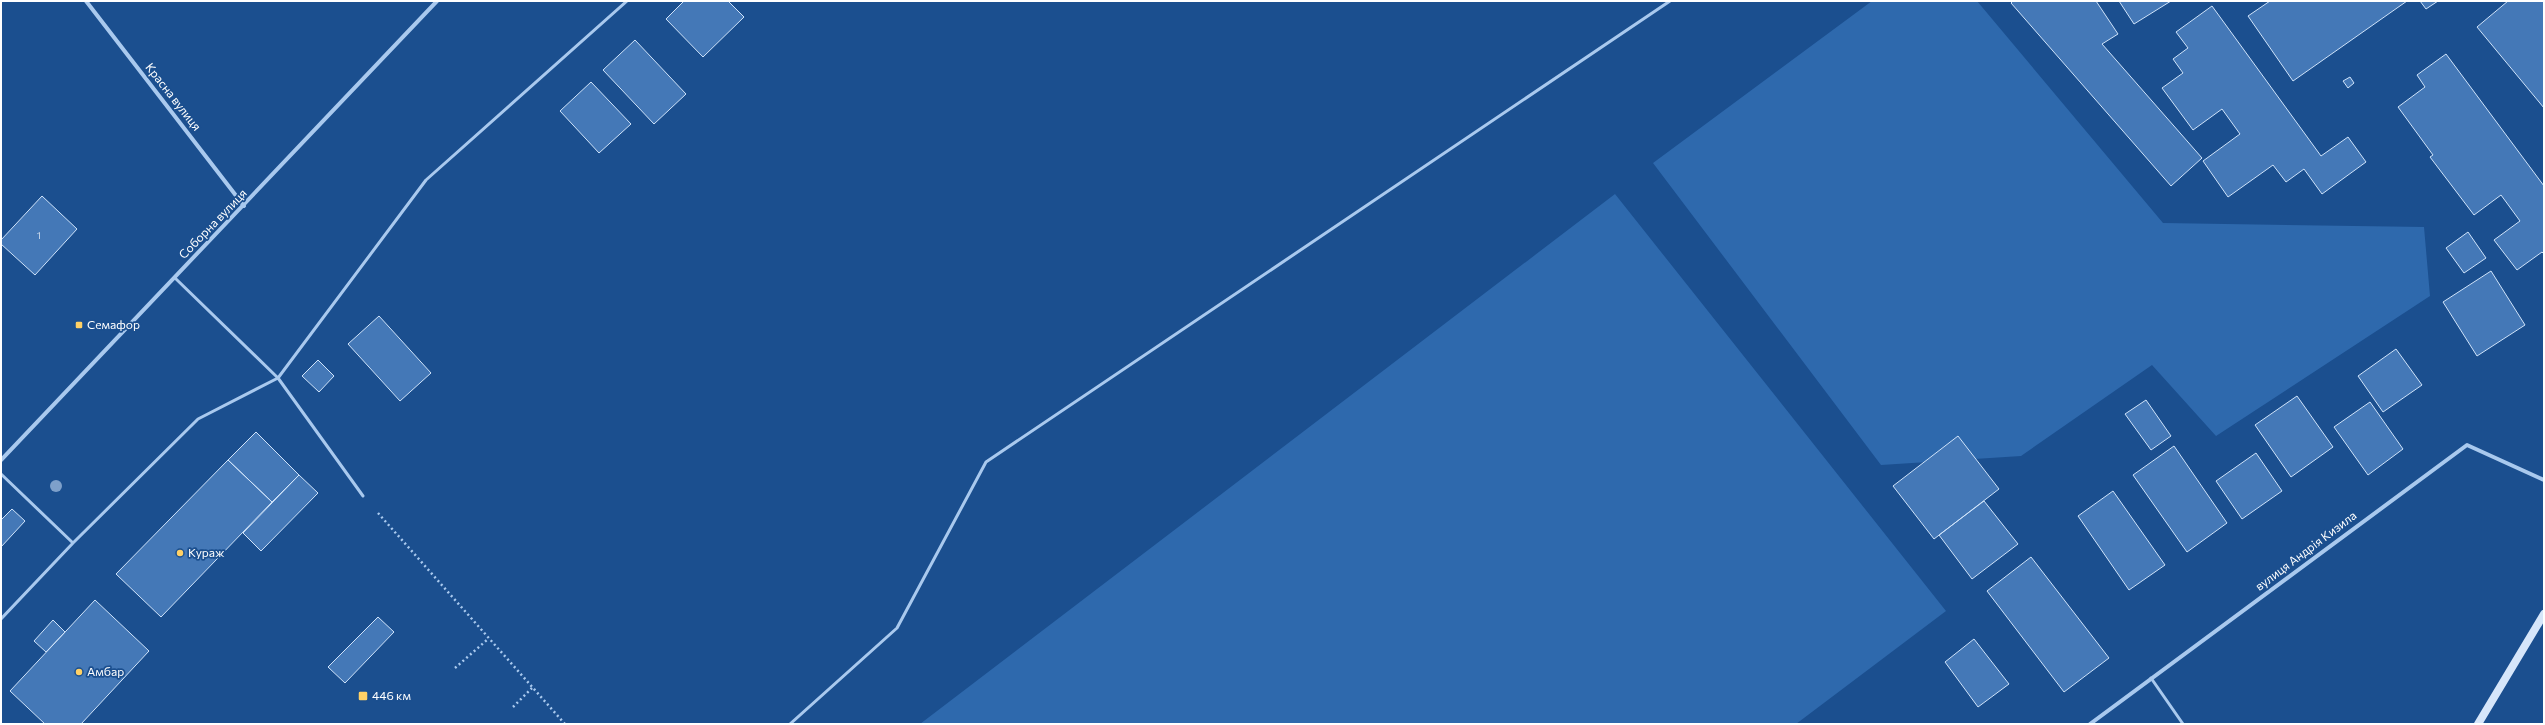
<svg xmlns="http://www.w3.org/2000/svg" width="2545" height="725" viewBox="0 0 2545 725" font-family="Commissioner,sans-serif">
	<rect width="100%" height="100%" fill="#1b4f8f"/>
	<!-- green -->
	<path fill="#2e69ad" d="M1872,1H1977L2163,223L2424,227L2430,296L2216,436L2152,365L2021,456L1881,465L1653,163Z
		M1615,194L1946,611L1796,724H920Z"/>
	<!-- building -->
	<path fill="#4478b7" stroke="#cfe3fa" d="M684,1H728L744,17L703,57L666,19Z
		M2013,1H2096L2118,34L2102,44L2202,158L2171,186L2011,3Z
		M2119,1H2171L2134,24Z
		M2270,1H2407L2293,81L2248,16Z
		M2420,1H2438L2426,9Z
		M2508,1H2544V108L2477,27Z
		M2212,6L2321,156L2348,137L2366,162L2322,194L2304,169L2286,182L2273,165L2228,197L2203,161L2240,134L2222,109L2193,130L2162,88L2183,73L2173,59L2188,48L2176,32Z
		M635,40L686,94L654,124L603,70Z
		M2446,54L2544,186V254L2542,252L2517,270L2494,240L2520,221L2501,195L2474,215L2430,157L2433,155L2398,107L2425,87L2417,75Z
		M2350,77L2354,83L2348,88L2343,81Z
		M591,82L631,124L599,153L560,111Z
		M42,196L77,229L35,275L1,244V240Z
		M2468,232L2486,258L2464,273L2446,248Z
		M2491,271L2525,325L2477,356L2443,302Z
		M379,316L431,373L400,401L348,344Z
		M2396,349L2422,385L2383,412L2358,376Z
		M318,360L334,376L319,392L302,376Z
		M2297,396L2333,447L2291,477L2255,425Z
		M2146,400L2171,436L2151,450L2125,414Z
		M2370,402L2403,449L2368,475L2334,427Z
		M256,432L299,475L272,502L228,460Z
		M1958,436L1999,489L1934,539L1893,486Z
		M2174,446L2227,523L2187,552L2133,475Z
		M2256,453L2282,491L2242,519L2216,481Z
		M228,460L272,502L161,617L116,574Z
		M299,475L318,493L261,551L243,533Z
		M2113,491L2165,565L2129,590L2078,516Z
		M1984,501L2018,544L1972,579L1939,535Z
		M12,509L25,521L1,547V520Z
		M2031,557L2109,658L2064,692L1987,591Z
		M95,600L149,651L81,724H45L10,691Z
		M378,617L394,632L345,683L328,667Z
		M53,620L65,632L46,652L34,641Z
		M1974,639L2009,684L1978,707L1945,662Z"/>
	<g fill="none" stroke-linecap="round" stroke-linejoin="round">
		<!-- path -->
		<path stroke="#a9c9ee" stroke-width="2.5" stroke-dasharray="2 3" stroke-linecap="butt" d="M378,513L565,724
			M455,668L488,639
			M513,707L532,688"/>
		<!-- lane -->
		<path stroke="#a9c9ee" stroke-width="3" d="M175,278L278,378L363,496
			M1,474L73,543L198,419L278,378L426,180L627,1
			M1,619L73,543
			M2151,678L2183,724
			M790,724L897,628L986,462L1670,1"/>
		<!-- street -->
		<path stroke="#a9c9ee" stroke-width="4" d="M86,1L244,206
			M1,460L437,1
			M2090,724L2467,445L2544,480"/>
		<!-- secondary -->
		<path stroke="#d6e6fa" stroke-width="8" d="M2478,724L2544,614"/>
	</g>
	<!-- trees -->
	<circle fill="#7ea0ca" cx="56" cy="486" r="6"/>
	<!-- markers -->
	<g fill="#ffd166" stroke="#1b4f8f" stroke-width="1.5">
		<rect x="75" y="321" width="8" height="8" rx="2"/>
		<circle cx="180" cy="553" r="4"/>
		<circle cx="79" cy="672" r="4"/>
		<rect x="358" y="691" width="10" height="10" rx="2"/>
	</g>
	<g text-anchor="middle" stroke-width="3.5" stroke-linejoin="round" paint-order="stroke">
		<!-- number labels -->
		<g font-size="10" fill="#d0dded">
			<text x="39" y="239">1</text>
		</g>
		<!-- street labels -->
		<g font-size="12" fill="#fff" stroke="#1b4f8f">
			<text transform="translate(173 97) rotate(52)" y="4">Красна вулиця</text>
			<text transform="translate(213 224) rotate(-46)" y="4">Соборна вулиця</text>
			<text transform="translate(2306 551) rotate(-37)" y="4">вулиця Андрія Кизила</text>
		</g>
		<!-- poi labels -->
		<g font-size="12" fill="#fff" stroke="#1b4f8f" text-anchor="start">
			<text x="87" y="329">Семафор</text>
			<text x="188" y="557">Кураж</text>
			<text x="87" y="676">Амбар</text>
			<text x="372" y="700">446 км</text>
		</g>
	</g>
	<!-- border -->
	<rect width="2545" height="725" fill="none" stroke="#ffffff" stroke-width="4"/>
</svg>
